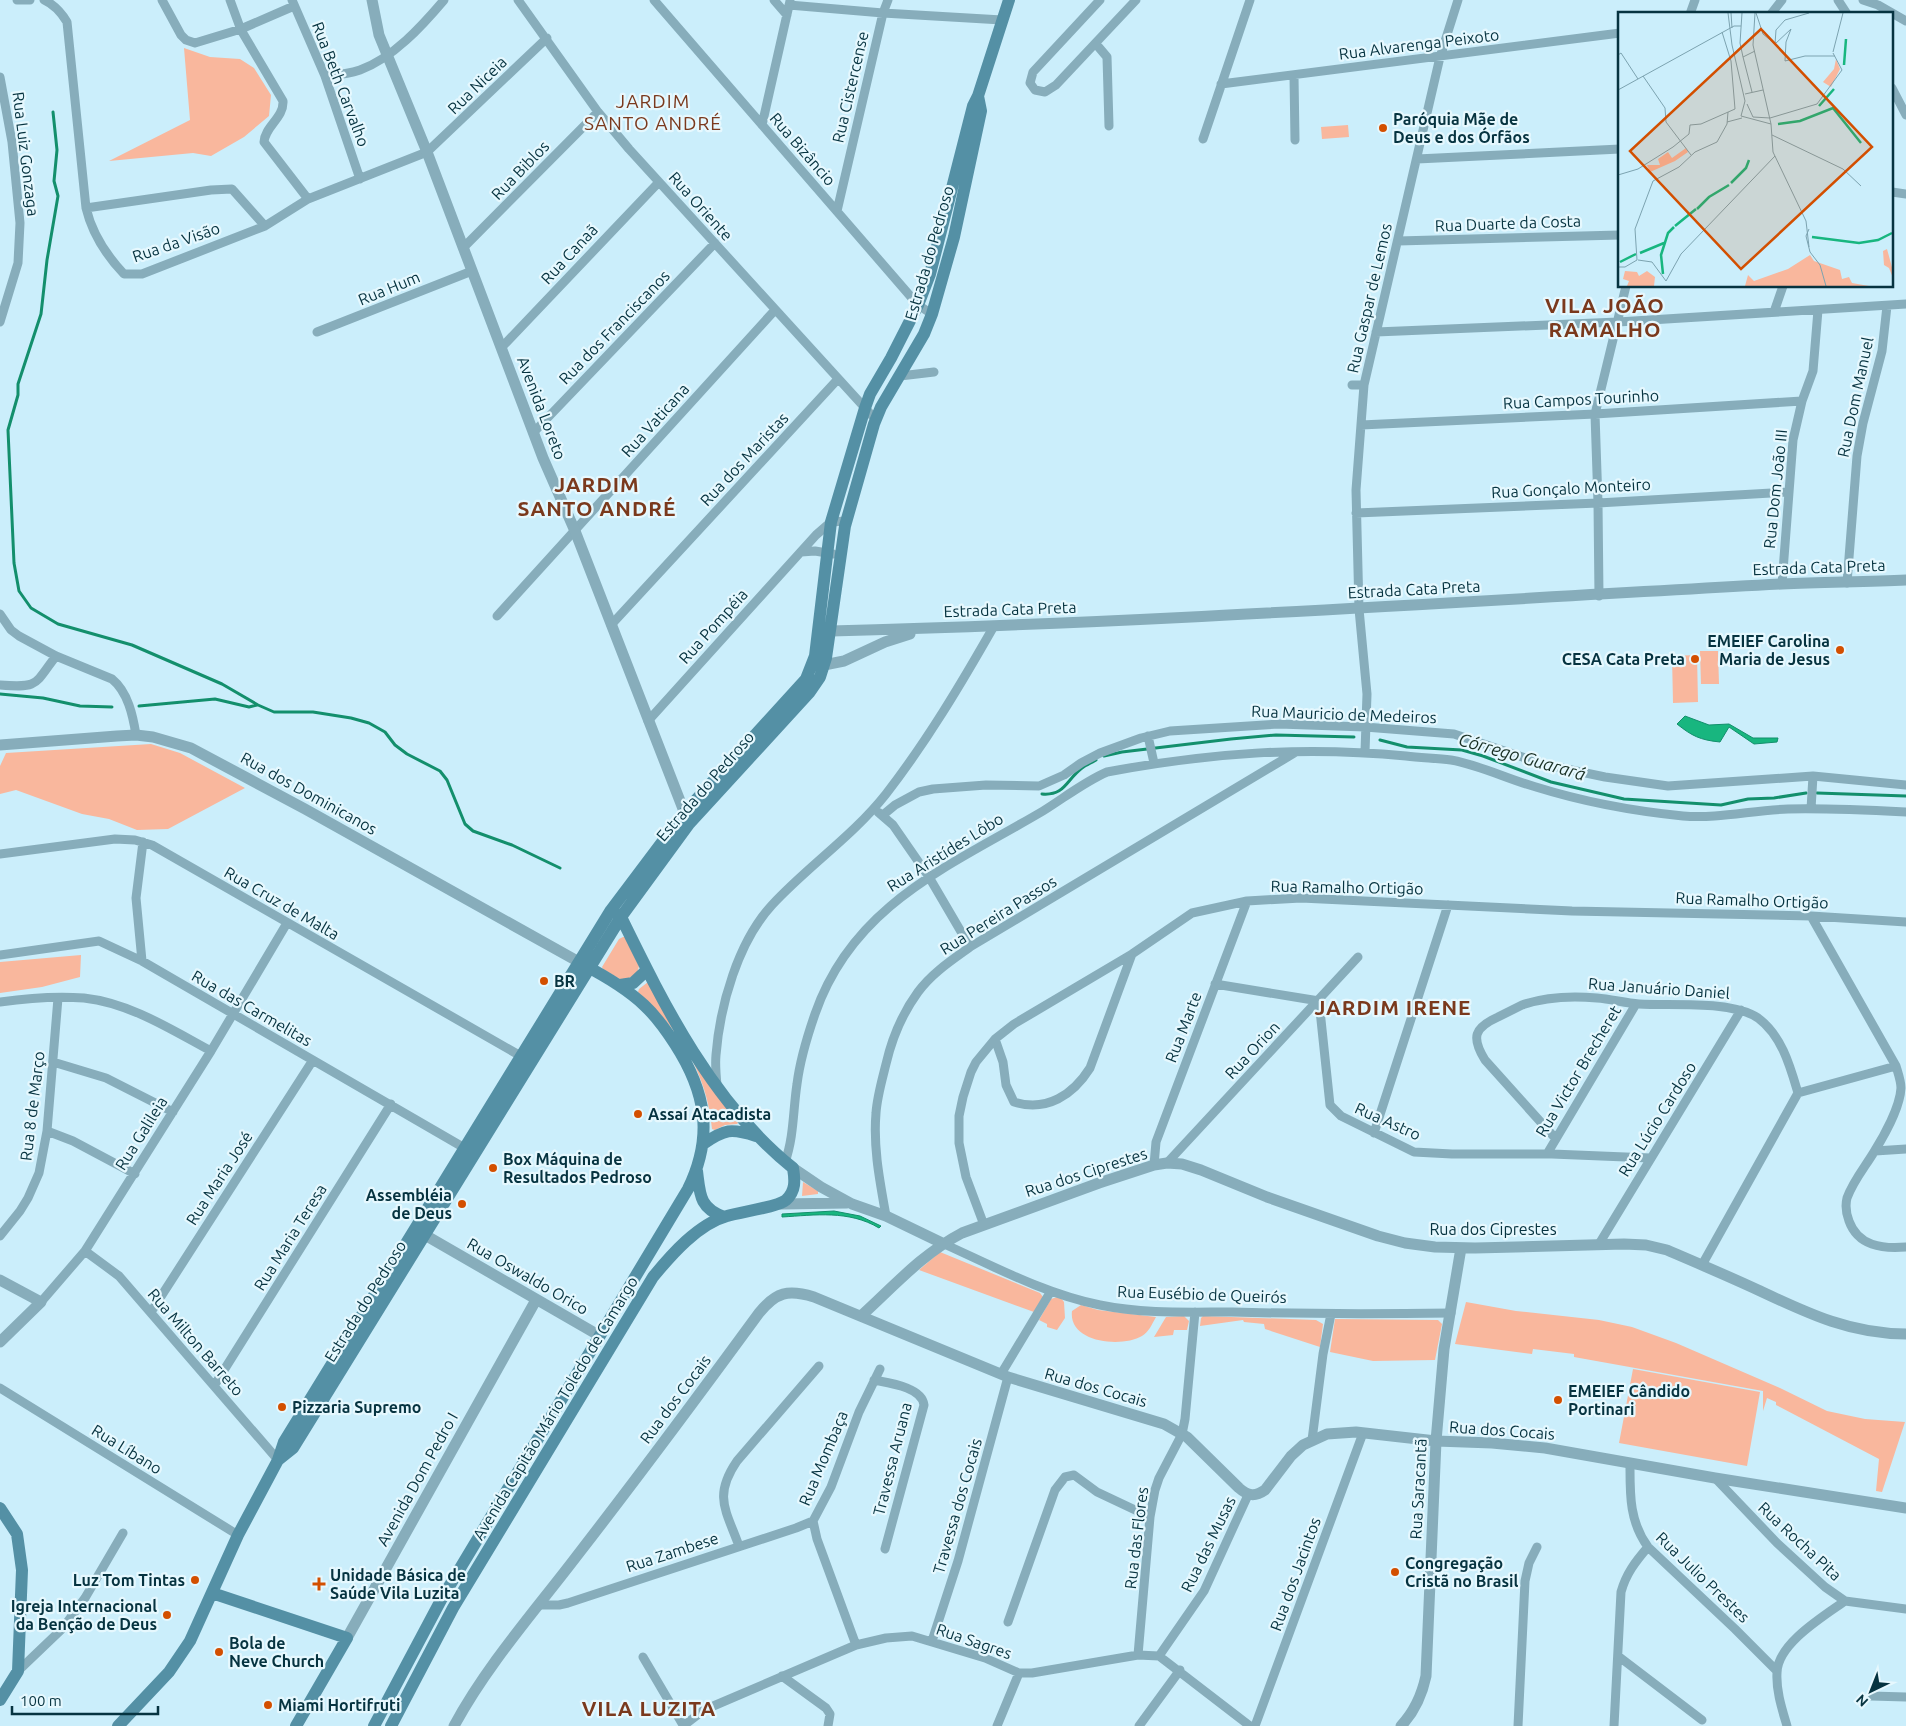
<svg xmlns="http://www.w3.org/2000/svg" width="1906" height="1726" viewBox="0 0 1906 1726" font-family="Ubuntu,sans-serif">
	<rect width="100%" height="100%" fill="#cbeefb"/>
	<!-- green -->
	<path fill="#f9b79d" d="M184,48L210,57L240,59L254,68L271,95L269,116L244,137L211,156L193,153L109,161L190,120Z
		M1348,125L1349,137L1322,139L1321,127Z
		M1700,651H1718L1719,684H1701Z
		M1697,655L1698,702L1673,703L1672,656Z
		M151,744L180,753L245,788L168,829L137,830L109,819L82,814L16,790L0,794V766L6,753Z
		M623,937H625L639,966L637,974L623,981L603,969L602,967L619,939Z
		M81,955L80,977L42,987L0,993V962Z
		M648,982L739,1122L737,1124L725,1125L715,1130L712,1129C707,1073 679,1029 638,992L639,989Z
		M803,1182L818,1191V1194L802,1196Z
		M940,1252L1040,1293L1043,1297L1034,1312L919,1270Z
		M1057,1297L1061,1298L1064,1302L1065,1318L1057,1330L1047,1327V1324L1039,1320L1051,1299Z
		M1466,1302L1516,1311L1599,1320L1632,1327L1676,1343L1780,1388L1827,1411L1865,1419L1905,1422L1882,1492L1876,1491L1879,1459L1776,1405V1402L1767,1398L1763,1411V1391L1574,1357V1354L1533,1349L1532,1354L1455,1344Z
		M1081,1305L1098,1310L1156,1317C1152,1324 1149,1332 1142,1336C1122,1348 1068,1343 1072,1311Z
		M1184,1316L1189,1321L1187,1330H1174L1173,1335L1154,1337L1166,1317Z
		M1203,1316L1316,1320L1323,1324L1320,1347L1265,1329L1264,1324L1244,1322L1243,1320L1200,1326L1201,1318Z
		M1335,1319L1438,1320L1442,1324L1435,1360L1373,1361L1330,1352Z
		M1633,1369L1760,1392L1747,1466L1619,1443Z"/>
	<!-- water -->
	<path fill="#18b67f" stroke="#138f6c" d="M1685,716L1709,725L1729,724L1753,738H1778L1777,742L1754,744L1729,727L1720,742C1700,740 1692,736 1677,724Z
		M834,1211L860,1216L881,1226L879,1228C849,1210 815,1215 782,1217V1214Z"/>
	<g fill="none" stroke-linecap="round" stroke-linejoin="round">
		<!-- stream -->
		<path stroke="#138f6c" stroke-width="3" d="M53,112L57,150L54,181L58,196L47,260L41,314L18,384V395L8,430L14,563L19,591L31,608L58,624L132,645L222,684L258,705L274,712H313L351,718L369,723L385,732L395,745L407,754L440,771L447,780L465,824L473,831L512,845L560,868
			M0,694L43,698L80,706L112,707
			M139,706L215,699L249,707L257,705
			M1380,740L1407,747L1462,750L1483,756L1551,782L1624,799L1721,805L1748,799L1774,798L1806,793
			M1104,756L1122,752L1231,739L1276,735L1354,737
			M1817,793L1906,796
			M1042,794C1065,796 1066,780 1082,768C1086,765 1091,763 1096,760"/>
		<!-- minor -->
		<path stroke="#87adbb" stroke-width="9" d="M17,0H30
			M44,0C55,5 61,12 67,22L86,208C92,233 106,255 124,274H142L265,226L308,199L427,152L547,38
			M162,0L181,35L186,40L195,43L241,29L294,6
			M230,0L241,30L283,101C284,118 265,126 264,142L308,199
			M292,0L325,76L360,179
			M518,0L598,112L629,149L876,420
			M654,0L918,305L932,314
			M774,0L787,15
			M1100,0L1033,72L1030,83L1035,90L1045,92L1056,85L1136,0
			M1838,0L1847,14
			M1863,0L1878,5L1906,21
			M789,5L883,13L1002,20
			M1690,14L1695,0
			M1771,14L1782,0
			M1096,44L1107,57L1109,126
			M325,76C337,75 349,74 360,70C393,58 422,26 444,0
			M1294,76L1295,140
			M0,77L12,142L20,223L18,263L0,322
			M1221,84L1620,33
			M1892,88L1906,115
			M762,125L790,1
			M1203,139L1250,0
			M1417,159L1620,149
			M1892,192L1906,194
			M86,208L211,190L232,189L265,226
			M837,211L883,13L888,0
			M1398,241L1620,235
			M463,248L598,112
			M1774,312L1783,286
			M317,332L472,271
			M1376,332L1618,322L1906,304
			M502,347L659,182
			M900,376L934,372
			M1352,385H1364
			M1361,425L1595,414L1802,401
			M534,432L715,243
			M1356,513L1598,503L1788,492
			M801,552L815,551L833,554
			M1847,583L1857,456L1863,423L1882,351L1887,306
			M1782,584L1793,440L1802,401L1813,371L1818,310
			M1599,596L1598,503L1595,414L1626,286
			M0,614L11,630L19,636L56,656L112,679C128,692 133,716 136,735
			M497,616L775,310
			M611,625L838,379
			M0,685C39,688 34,685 56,656
			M648,721L816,535L831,522L846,521
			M1148,736L1154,763
			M1365,752L1367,694L1359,609L1356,490L1364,385L1440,57L1458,0
			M1811,809L1813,776
			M878,812L893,825L929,877L970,947
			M883,815L895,805L919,792L933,789L986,785L1039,786L1064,775L1081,763L1100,753L1141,738L1170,731L1279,724L1365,727L1454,734L1543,764L1605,777L1668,786L1813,776L1906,785
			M0,854L115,839L135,840L152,845L526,1059
			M1811,916L1896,1066C1898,1073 1901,1081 1901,1088C1900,1107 1884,1136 1874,1152C1865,1167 1853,1181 1847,1198C1845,1206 1846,1213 1849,1221C1858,1246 1882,1249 1906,1247
			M0,955L99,941L142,961L468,1150
			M142,961L136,898L143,842
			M1215,984L1319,1001L1330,1105L1341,1116L1414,1152L1452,1154H1552L1650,1158
			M0,1002C28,998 56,996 84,998C130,1003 172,1030 211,1051
			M995,1039L1003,1062L1006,1085L1014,1102C1047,1112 1073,1095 1090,1068L1132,954
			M53,1062L106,1078L173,1112
			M717,1085C716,1075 715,1065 716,1055C720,1005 738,942 772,905C808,866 853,836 886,794C927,741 961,684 994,626
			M1798,1093L1896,1066
			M47,1131L73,1141L135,1174
			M1374,1133L1448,905
			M1556,1139L1485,1060C1471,1037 1474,1028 1498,1017C1506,1013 1514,1009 1522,1005C1545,997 1574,996 1597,998C1611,999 1625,1003 1639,1004C1671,1006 1732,1000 1758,1018C1782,1036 1790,1066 1798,1093L1702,1265
			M1875,1151L1906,1149
			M1547,1154L1636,1004
			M785,1162C794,1137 793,1110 797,1084C800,1060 807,1037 815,1014C853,904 950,866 1043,811C1064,798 1084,782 1107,772C1208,753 1303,746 1406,756C1421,758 1436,758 1451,760C1480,765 1507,779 1536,787C1584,802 1633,811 1683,816C1718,819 1753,810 1788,809C1828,808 1867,810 1906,812
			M1167,1163L1358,957
			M1154,1165L1156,1142L1247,901
			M886,1216C880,1182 873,1148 876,1113C877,1097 882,1080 886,1064C892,1038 902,1014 918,992C932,973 952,960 970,947L1296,752
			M984,1225L966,1177L959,1143V1116L963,1097L971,1072L976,1062L995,1039L1014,1024L1132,954L1192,913L1247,901L1301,898L1572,911L1811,916L1906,922
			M0,1236L20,1211L28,1198L39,1173L47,1131L58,998
			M942,1243C993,1266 1045,1294 1100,1305C1143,1314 1188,1312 1232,1312C1305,1314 1378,1314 1451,1313
			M1599,1244L1741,1010
			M85,1251L119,1276L278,1460
			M41,1302L85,1251L211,1051L287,923
			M151,1312L313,1060
			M1001,1374L1051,1291
			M874,1380C889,1383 922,1387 924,1405L885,1549
			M214,1386L391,1104
			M0,1388L238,1535
			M1312,1440L1323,1354L1331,1314
			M1630,1463C1630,1494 1629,1521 1648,1547L1735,1629L1777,1671
			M1715,1478L1777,1543L1825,1587L1845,1601L1906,1609
			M739,1546C726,1510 713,1496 737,1461L819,1366
			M539,1605H559L568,1603L796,1528L813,1521
			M1008,1622L1055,1490L1065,1477L1074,1475L1097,1492L1150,1517
			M932,1641L958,1561L1008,1377
			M856,1645L817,1539L813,1521L831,1487L859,1412L880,1369
			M1138,1655L1150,1517L1155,1490L1159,1478L1182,1434L1185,1419L1195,1312
			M1159,1656L1204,1591L1248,1495
			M1618,1656L1702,1720
			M643,1657L683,1725
			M18,1671L63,1628L85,1598L123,1533
			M782,1676L826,1708L830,1714L828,1726
			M1871,1696L1906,1697
			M683,1726L704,1710L856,1645L886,1638L912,1636L985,1658L1019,1673H1032L1138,1655L1159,1656L1250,1726
			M997,1726L1019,1673
			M1139,1726L1180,1670
			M1255,1726L1363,1433
			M1518,1726L1525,1581L1529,1563L1537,1547
			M1614,1726L1621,1592C1626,1574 1635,1562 1648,1547
			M1787,1726C1782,1709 1776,1691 1777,1673C1777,1644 1824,1616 1845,1601"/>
		<!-- tertiary -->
		<path stroke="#87adbb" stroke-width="11" d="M372,0L379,35L427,152L543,458L575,531L687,819
			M823,633L831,631C1148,623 1465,601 1782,584C1823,582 1865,582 1906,580
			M817,659L824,665L844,661L885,642L910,634
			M0,745L117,736L136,735L153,737L191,748L305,809L579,962
			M793,1168L821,1187L852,1204L886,1216L942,1243
			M781,1204L847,1203
			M418,1231L600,1336
			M0,1280L41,1302L0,1342
			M861,1316C894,1286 922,1254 962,1233L1099,1183L1154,1165L1167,1163L1182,1164L1201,1170L1267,1197L1378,1236L1405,1243L1435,1247L1475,1248L1624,1244L1646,1245L1667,1250C1697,1263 1728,1276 1758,1290C1807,1313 1850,1334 1906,1334
			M347,1638L536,1300
			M454,1726C487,1665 534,1612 576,1557C638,1477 699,1395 759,1313C776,1292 788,1289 814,1297L1008,1377L1164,1424L1187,1437L1239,1488C1248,1496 1255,1497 1265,1490L1291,1456L1303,1445L1327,1434L1356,1432L1436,1441L1492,1443L1545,1448L1715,1478L1906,1508
			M1401,1726C1415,1711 1422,1695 1426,1676L1436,1441L1444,1349L1461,1248"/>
		<!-- secondary -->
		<path stroke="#5490a5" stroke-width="12" d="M620,985L633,983L647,970
			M703,1144C725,1129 731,1128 756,1136
			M697,1171C700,1194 699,1208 724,1217
			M278,1460L293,1448L621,917L689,824L809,693L820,677L826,658L845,526L874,424L881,407L924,334L932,314L954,237L981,111L978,96
			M0,1508L17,1534L22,1570L18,1671L0,1700
			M212,1593L347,1638L296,1726
			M118,1726L169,1672L190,1641L238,1535L278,1460L284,1442L611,910L684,813L806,679L815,656L831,522L865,408L870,394L891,358L918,305L930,274L973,106L978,96L1009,0
			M374,1726L441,1600L688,1189C714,1136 706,1092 675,1044C666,1030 657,1017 644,1005C626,988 605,976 584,965
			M391,1726L453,1608L653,1277C671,1255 698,1224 727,1216C740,1212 778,1207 786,1200C796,1191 795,1180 793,1168C713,1104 665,1007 621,917L615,913"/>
	</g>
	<!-- markers -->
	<g fill="#d34f00" stroke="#e6f8fe" stroke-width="2">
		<circle cx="1383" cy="128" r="5"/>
		<circle cx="1840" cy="650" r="5"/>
		<circle cx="1695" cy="659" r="5"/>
		<circle cx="544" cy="981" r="5"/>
		<circle cx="638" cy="1114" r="5"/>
		<circle cx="493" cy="1168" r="5"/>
		<circle cx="462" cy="1204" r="5"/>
		<circle cx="1558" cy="1400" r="5"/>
		<circle cx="282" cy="1407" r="5"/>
		<circle cx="1395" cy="1572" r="5"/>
		<circle cx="195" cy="1580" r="5"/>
		<path d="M316.5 1576.5h5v5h5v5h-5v5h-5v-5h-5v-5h5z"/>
		<circle cx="167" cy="1615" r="5"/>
		<circle cx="219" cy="1652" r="5"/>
		<circle cx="268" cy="1705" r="5"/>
	</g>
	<g text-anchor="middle" stroke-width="4.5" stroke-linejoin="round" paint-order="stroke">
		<!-- street labels -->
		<g font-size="16" fill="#063340" stroke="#e6f8fe">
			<text transform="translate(1419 44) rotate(-7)" y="6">Rua Alvarenga Peixoto</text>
			<text transform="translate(341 84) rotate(69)" y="6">Rua Beth Carvalho</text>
			<text transform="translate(477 85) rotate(-44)" y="6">Rua Niceia</text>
			<text transform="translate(850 87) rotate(-77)" y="6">Rua Cistercense</text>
			<text transform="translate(803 149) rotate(49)" y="6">Rua Bizâncio</text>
			<text transform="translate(26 154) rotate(83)" y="6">Rua Luiz Gonzaga</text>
			<text transform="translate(520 170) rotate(-46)" y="6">Rua Biblos</text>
			<text transform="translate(701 206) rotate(48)" y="6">Rua Oriente</text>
			<text transform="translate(1508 223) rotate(-2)" y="6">Rua Duarte da Costa</text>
			<text transform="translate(176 242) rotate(-19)" y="6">Rua da Visão</text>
			<text transform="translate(929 253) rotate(-74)" y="6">Estrada do Pedroso</text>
			<text transform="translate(569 254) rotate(-47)" y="6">Rua Canaã</text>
			<text transform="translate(389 288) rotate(-22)" y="6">Rua Hum</text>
			<text transform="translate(1369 298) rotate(-77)" y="6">Rua Gaspar de Lemos</text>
			<text transform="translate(614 327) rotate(-46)" y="6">Rua dos Franciscanos</text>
			<text transform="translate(1855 397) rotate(-78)" y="6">Rua Dom Manuel</text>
			<text transform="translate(1581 399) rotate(-3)" y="6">Rua Campos Tourinho</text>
			<text transform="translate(542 408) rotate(69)" y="6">Avenida Loreto</text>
			<text transform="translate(655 420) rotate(-48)" y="6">Rua Vaticana</text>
			<text transform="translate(744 459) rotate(-47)" y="6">Rua dos Maristas</text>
			<text transform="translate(1571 488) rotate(-3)" y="6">Rua Gonçalo Monteiro</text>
			<text transform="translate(1775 489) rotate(-84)" y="6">Rua Dom João III</text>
			<text transform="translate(1819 567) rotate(-2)" y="6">Estrada Cata Preta</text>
			<text transform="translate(1414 589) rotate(-3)" y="6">Estrada Cata Preta</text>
			<text transform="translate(1010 609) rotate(-2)" y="6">Estrada Cata Preta</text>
			<text transform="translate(713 626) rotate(-48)" y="6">Rua Pompéia</text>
			<text transform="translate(1344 714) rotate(2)" y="6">Rua Mauricio de Medeiros</text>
			<text transform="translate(705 786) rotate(-49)" y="6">Estrada do Pedroso</text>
			<text transform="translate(309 793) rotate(29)" y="6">Rua dos Dominicanos</text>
			<text transform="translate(945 852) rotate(-32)" y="6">Rua Aristídes Lôbo</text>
			<text transform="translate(1347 887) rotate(1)" y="6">Rua Ramalho Ortigão</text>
			<text transform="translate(1752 900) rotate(2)" y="6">Rua Ramalho Ortigão</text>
			<text transform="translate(282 903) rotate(30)" y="6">Rua Cruz de Malta</text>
			<text transform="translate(998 915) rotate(-32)" y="6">Rua Pereira Passos</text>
			<text transform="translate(1659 988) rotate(4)" y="6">Rua Januário Daniel</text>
			<text transform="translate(252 1008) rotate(30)" y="6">Rua das Carmelitas</text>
			<text transform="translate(1183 1027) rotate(-69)" y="6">Rua Marte</text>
			<text transform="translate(1252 1050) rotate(-47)" y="6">Rua Orion</text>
			<text transform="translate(1578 1071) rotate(-59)" y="6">Rua Victor Brecheret</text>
			<text transform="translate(32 1106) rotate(-83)" y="6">Rua 8 de Março</text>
			<text transform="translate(1657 1119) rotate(-58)" y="6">Rua Lúcio Cardoso</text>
			<text transform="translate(1388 1121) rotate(24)" y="6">Rua Astro</text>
			<text transform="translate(141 1133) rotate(-58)" y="6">Rua Galileia</text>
			<text transform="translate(1086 1172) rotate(-18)" y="6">Rua dos Ciprestes</text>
			<text transform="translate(219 1178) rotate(-57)" y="6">Rua Maria José</text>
			<text x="1493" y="1235">Rua dos Ciprestes</text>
			<text transform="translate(290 1237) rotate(-58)" y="6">Rua Maria Teresa</text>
			<text transform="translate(528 1276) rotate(30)" y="6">Rua Oswaldo Orico</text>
			<text transform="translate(1202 1294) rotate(2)" y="6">Rua Eusébio de Queirós</text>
			<text transform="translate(365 1301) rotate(-58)" y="6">Estrada do Pedroso</text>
			<text transform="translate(196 1342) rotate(49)" y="6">Rua Milton Barreto</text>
			<text transform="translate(1096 1387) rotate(16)" y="6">Rua dos Cocais</text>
			<text transform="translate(675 1399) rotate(-53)" y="6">Rua dos Cocais</text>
			<text transform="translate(555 1408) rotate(-59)" y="6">Avenida Capitão Mário Toledo de Camargo</text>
			<text transform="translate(1502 1430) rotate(4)" y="6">Rua dos Cocais</text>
			<text transform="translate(127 1449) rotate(32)" y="6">Rua Líbano</text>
			<text transform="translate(823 1458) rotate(-67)" y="6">Rua Mombaça</text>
			<text transform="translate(892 1459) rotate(-76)" y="6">Travessa Aruana</text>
			<text transform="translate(417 1479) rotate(-61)" y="6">Avenida Dom Pedro I</text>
			<text transform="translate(1418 1489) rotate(-87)" y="6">Rua Saracantã</text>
			<text transform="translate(957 1506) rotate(-74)" y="6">Travessa dos Cocais</text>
			<text transform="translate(1136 1538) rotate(-83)" y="6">Rua das Flores</text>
			<text transform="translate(1800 1541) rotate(43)" y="6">Rua Rocha Pita</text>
			<text transform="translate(1208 1544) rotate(-64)" y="6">Rua das Musas</text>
			<text transform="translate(672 1552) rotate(-18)" y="6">Rua Zambese</text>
			<text transform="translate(1295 1574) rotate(-70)" y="6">Rua dos Jacintos</text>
			<text transform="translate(1703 1577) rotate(44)" y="6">Rua Julio Prestes</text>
			<text transform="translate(974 1641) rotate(19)" y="6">Rua Sagres</text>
		</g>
		<!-- poi labels -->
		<g font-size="16" font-weight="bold" fill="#063340" stroke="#e6f8fe" text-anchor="start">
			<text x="1393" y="125">Paróquia Mãe de<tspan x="1393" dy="18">Deus e dos Órfãos</tspan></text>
			<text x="1830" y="647" text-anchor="end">EMEIEF Carolina<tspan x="1830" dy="18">Maria de Jesus</tspan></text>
			<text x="1685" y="665" text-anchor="end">CESA Cata Preta</text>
			<text x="554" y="987">BR</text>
			<text x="648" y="1120">Assaí Atacadista</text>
			<text x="503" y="1165">Box Máquina de<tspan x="503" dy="18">Resultados Pedroso</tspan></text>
			<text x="452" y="1201" text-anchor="end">Assembléia<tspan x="452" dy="18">de Deus</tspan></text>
			<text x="1568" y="1397">EMEIEF Cândido<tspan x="1568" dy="18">Portinari</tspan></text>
			<text x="292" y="1413">Pizzaria Supremo</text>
			<text x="1405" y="1569">Congregação<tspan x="1405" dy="18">Cristã no Brasil</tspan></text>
			<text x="330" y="1581">Unidade Básica de<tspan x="330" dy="18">Saúde Vila Luzita</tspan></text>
			<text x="185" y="1586" text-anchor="end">Luz Tom Tintas</text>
			<text x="157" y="1612" text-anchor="end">Igreja Internacional<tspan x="157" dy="18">da Benção de Deus</tspan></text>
			<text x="229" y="1649">Bola de<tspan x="229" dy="18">Neve Church</tspan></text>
			<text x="278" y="1711">Miami Hortifruti</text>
		</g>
		<!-- water labels -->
		<g font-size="18" font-style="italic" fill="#192f24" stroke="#e6f8fe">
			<text transform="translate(1522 757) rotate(16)" y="6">Córrego Guarará</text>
		</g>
		<!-- quarter labels -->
		<g font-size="19" letter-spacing="1" fill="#7a391d" stroke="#e6f8fe">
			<text x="653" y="108">JARDIM<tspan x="653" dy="22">SANTO ANDRÉ</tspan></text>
		</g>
		<!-- district labels -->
		<g font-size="21" font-weight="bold" letter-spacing="1" fill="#7a391d" stroke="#e6f8fe">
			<text x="1605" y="313">VILA JOÃO<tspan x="1605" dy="24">RAMALHO</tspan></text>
			<text x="597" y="492">JARDIM<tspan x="597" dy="24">SANTO ANDRÉ</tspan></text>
			<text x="1393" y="1015">JARDIM IRENE</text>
			<text x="649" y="1716">VILA LUZITA</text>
		</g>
	</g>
	<!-- overview -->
	<g transform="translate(1618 12)">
		<rect width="275" height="275" fill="#cbeefb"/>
		<path d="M218,47L222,57L213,75L205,70L216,57ZM68,136L70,140L57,149L32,160L29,153H42L40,147L50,140L54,146ZM269,237L275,259V266L271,256L266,253L265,239ZM192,243L196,249L222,258L224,267L231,265L234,271L251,274H127L130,263L136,269L170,257ZM7,259L19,260L21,264L29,259L37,265L36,274H9L11,269L5,267Z" fill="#f9b79d"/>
		<path fill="none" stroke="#18b67f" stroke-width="2.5" d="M226,53L228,27M201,94L216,77M160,112L182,109L215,96L243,131M113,171L128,156L131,148M79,197L91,185L111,173M57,214L78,197M194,225L241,231L260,228L274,221M22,241L46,231M2,250L18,242M45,262L43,243L50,221L56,215"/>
		<path fill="none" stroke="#7ca3b0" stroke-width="1" d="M110,1L114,33L127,89L123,104L153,112M113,1L114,16M124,1L122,31L125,45L137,39M137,1L135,33L153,112L155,140L188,209L191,235M138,1L145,22L157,32M173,17L168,30L167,49L187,44H217M157,32L173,17M157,32L158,18L167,8L191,1M215,40L225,1M0,43L3,41L20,67M125,45L134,80M25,64L47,96L48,110L73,143M0,78L116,14H123M127,82L145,78M129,92L135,105L152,106M152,106L199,92L224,58L215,41M109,110L124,106M154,123L225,157L243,174M0,163L20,157L55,135L71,122L72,113L83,112L117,97L113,49L104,20M191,217L188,224L192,240L202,253L208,274M20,248L34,250L48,269L63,242L157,144M0,255H7L19,248L17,217L35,169L61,155L77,140L99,130L109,112L110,100"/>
		<path fill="#d34f00" fill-opacity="0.15" stroke="#d34f00" stroke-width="2.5" d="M143,17L254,135L123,257L12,139Z"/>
		<rect width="275" height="275" fill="none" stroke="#063340" stroke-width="2.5"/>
	</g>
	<!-- north arrow -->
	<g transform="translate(1871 1691) rotate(223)" stroke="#e6f8fe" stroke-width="4" paint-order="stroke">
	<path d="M0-4L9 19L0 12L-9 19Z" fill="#063340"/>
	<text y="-8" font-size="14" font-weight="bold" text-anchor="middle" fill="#063340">N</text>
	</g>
	<!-- scale -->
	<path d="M12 1706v8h146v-8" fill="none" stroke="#063340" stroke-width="2.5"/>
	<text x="20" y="1706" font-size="15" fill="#063340" stroke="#e6f8fe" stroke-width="4" paint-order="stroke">100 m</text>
</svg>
